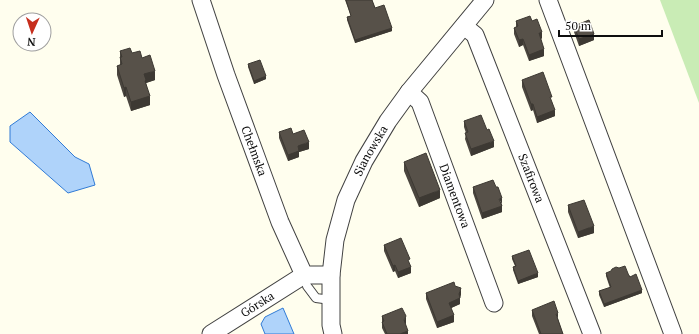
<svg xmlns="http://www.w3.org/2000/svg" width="699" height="334" viewBox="0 0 699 334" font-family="'PT Serif',serif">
	<rect width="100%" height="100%" fill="#fffeee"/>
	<!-- green -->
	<path fill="#c9ecb5" d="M660,0H699V103Z"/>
	<!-- water -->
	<path fill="#afd3fa" stroke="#317bd6" d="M30,112L75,157L89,164L95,185L68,193L10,142V126Z
		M283,308L294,334H265L261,324L265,317Z"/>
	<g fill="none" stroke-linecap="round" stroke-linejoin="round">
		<defs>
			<path id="service" d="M304,275L307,286L316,298L331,300"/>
			<g id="minor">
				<path id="s1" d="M201,0L226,75L280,222L304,275H331"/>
				<path d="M548,0L673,334"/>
				<path id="s2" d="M464,26L475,35L592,334"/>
				<path id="s3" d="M409,92L420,102L494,303"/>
				<path id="s4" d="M211,334L304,275"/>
				<path id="s5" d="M333,334L331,325V275L335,240L346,200L364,161L388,121L409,92L485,0"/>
			</g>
		</defs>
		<!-- service casing -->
		<use href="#service" stroke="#414141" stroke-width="10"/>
		<!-- minor casing -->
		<use href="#minor" stroke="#414141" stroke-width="19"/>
		<!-- service -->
		<use href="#service" stroke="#fff" stroke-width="8"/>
		<!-- minor -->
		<use href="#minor" stroke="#fff" stroke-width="17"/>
	</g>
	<!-- wall -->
	<path fill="#4b463f" d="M345,0H372L375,8L392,31L355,43L347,20V17L351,16Z
		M516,21H532L542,38L541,39L544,56L529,61L523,45L519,47L514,34V28L516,27Z
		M574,26L594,40L579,46L574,32Z
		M120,51L132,53L142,58L155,80L146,83L150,105L131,111L126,96L124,97L117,75V66L120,65Z
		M248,64L266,79L254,84L248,67Z
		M522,80L552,102L555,116L537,123L533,110L531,111L522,87Z
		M464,121L494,147L471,156L465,139L466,133L464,127Z
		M279,132L293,134L309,149L299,152V157L288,161L279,138Z
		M404,162L440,198L419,207L404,171Z
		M473,187L502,204V212L482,219L473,193Z
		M568,205L594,233L578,238L568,212Z
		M384,245L410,265L411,273L398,278L395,271L393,272L384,251Z
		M512,256L538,277L518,284L513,270V267L515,266L512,259Z
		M606,273L630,277L642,293L604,307L599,295V291L610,288L606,276Z
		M455,286L461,294L460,298V304L451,308L454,322L437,328L426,299V293Z
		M532,310L558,319L563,334H539L532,316Z
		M382,316L406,323L405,324L408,334H385L382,328Z"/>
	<!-- shaded-wall -->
	<path fill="#3d3933" d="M392,28V31L355,43V40Z
		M542,32V38L539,40V33Z
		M594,34V40L579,46V39Z
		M523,39V45L519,47V40Z
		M544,49V56L529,61V55Z
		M155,71V80L146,83V89L144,74Z
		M266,76V79L254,84V81Z
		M126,87V96L124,97V88Z
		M150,96V105L131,111V102Z
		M531,104H533V110L531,111Z
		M555,110V116L537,123V117Z
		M494,141V147L471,156V149Z
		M309,142V149L299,152V157L288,161V155L298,146Z
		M440,190V198L419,207V198Z
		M502,198V204L499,199Z
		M502,206V212L482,219V213Z
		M594,226V233L578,238V232Z
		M395,265V271L393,272V266Z
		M411,267V273L398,278V272Z
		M538,273V277L518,284V281Z
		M461,288V294L460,298V304L449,309V303L459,294Z
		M642,290V293L604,307V304Z
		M558,313V319L556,314Z
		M454,315V322L437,328V322Z
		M406,316V323L404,326V320Z
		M408,331V334H400Z"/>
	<!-- building -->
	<path fill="#575149" stroke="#3d3933" d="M346,0H372L375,8L384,5L392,28L355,40L347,17L351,16Z
		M530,16L532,21L537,19L542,32L539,33L544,49L529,55L523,39L519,40L514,28L518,26L516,21Z
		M589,20L594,34L579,39L574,26Z
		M130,48L132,53L140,51L142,58L150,55L155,71L144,74L146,80L145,81L150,96L131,102L126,87L124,88L117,66L122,64L120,57H122L120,51Z
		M260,60L266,76L254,81L248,64Z
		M543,72L552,97H550L555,110L537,117L533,104H531L522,80Z
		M481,115L487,130L489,129L494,141L471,149L465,133L468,132L464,121Z
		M291,128L293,134L304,130L309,142L298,146L299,151L288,155L279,132Z
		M426,153L440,190L419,198L404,162Z
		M493,180L496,187H498L502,198L499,199L502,206L482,213L473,187Z
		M584,200L594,226L578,232L568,205Z
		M401,238L410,259L408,260L411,267L398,272L395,265L393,266L384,245Z
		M529,250L538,273L518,281L513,267L516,266L512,256Z
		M625,266L629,276H630V277L636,274L642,290L604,304L599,291L611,287L606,273L611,271L612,269L616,267L619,268Z
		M454,282L455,286L461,288L459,294L460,298L449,303L454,315L437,322L426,293Z
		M554,301L558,313L556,314L563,334H541L532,310Z
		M402,308L406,316L404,320L408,331L400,334H387L382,322L384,321L382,316Z"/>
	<g text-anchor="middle" stroke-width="4" stroke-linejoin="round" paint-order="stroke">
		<!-- street labels -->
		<g font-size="12" fill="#0e0e0e" stroke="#fff">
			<text dy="4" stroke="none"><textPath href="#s1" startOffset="160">Chełmska</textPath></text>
			<text dy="4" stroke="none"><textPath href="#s5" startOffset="191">Sianowska</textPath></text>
			<text dy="4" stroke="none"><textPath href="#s2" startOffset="168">Szafirowa</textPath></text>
			<text dy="4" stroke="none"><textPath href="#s3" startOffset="115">Diamentowa</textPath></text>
			<text dy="4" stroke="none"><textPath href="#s4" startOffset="55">Górska</textPath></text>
		</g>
	</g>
	<!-- north arrow -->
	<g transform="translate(32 32) rotate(183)"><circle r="19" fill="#ffffff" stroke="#9f9f9f"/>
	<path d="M0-3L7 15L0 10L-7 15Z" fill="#c72e1c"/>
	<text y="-6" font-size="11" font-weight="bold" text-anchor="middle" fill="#0e0e0e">N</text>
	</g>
	<!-- scale -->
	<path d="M559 30v6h103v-6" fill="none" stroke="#0e0e0e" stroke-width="2"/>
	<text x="565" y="30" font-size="12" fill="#0e0e0e" stroke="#ffffff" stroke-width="3" paint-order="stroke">50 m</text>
</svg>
